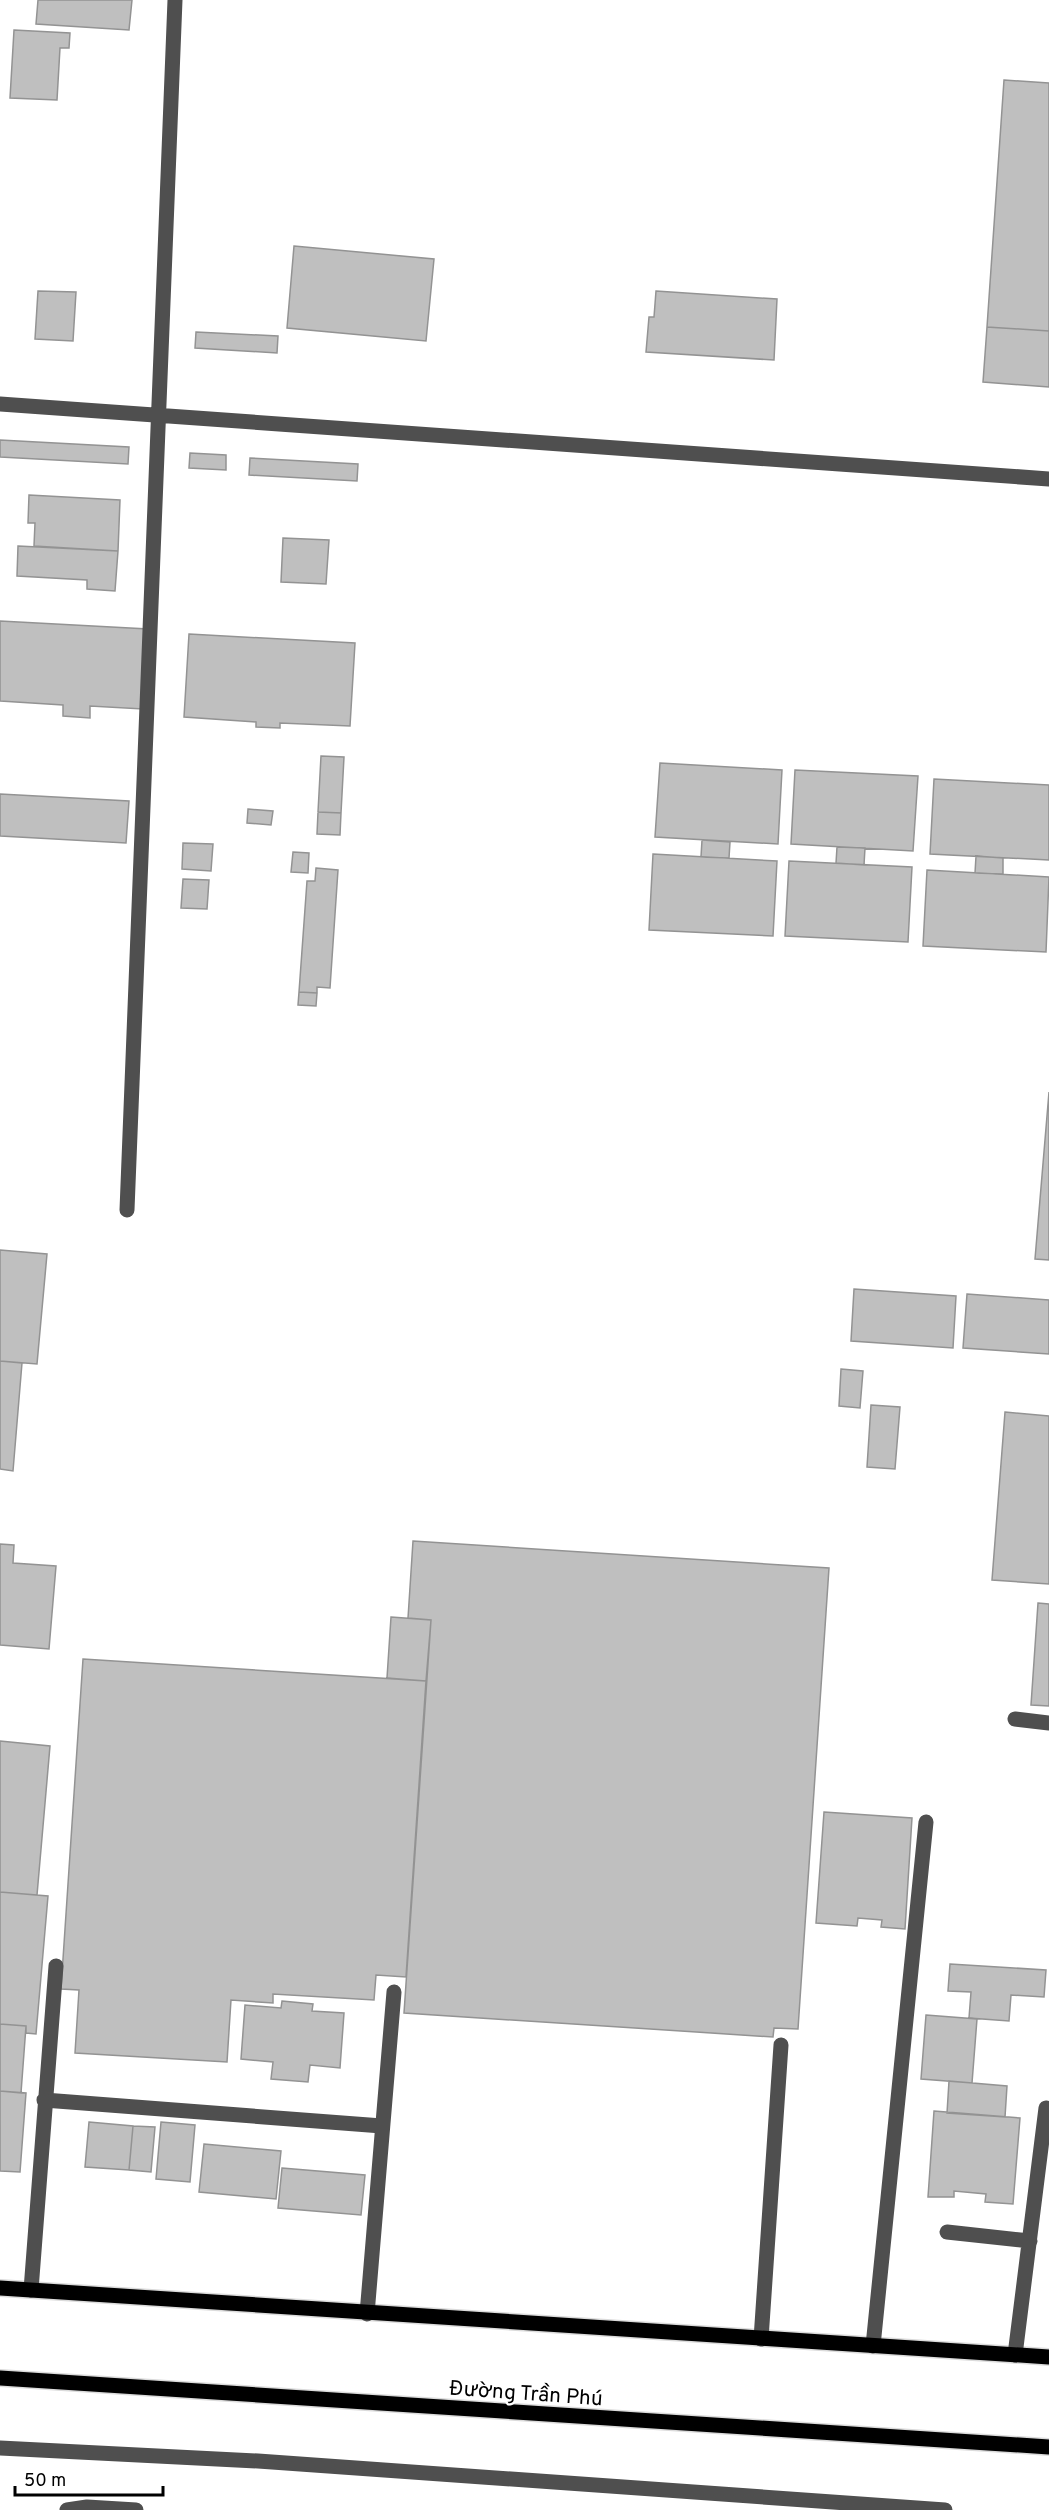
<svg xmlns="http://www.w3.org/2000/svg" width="1049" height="2510" viewBox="0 0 1049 2510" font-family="Overpass,sans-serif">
	<rect width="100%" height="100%" fill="#fff"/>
	<!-- building -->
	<path fill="#bfbfbf" stroke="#939393" stroke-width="1.5" d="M38,0H132L129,30L36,24Z
		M14,30L70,33L69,48H60L57,100L10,98Z
		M1004,80L1049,83V331L987,327Z
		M294,246L434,259L426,341L287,328Z
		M38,291L76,292L73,341L35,339Z
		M656,291L777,299L774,360L646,352L649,317H654Z
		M987,327L1049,331V387L983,382Z
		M196,332L278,336L277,353L195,348Z
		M0,440L129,447L128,464L0,457Z
		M190,453L226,455V470L189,468Z
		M250,458L358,464L357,481L249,475Z
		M29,495L120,500L118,551L34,546L35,523H28Z
		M283,538L329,540L326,584L281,582Z
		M18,546L118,551L115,591L87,589V580L17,576Z
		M0,621L148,629L143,709L90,706V718L63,716V705L0,701Z
		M189,634L355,643L350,726L280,723V728L256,727V722L184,717Z
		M321,756L344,757L341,813L318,812Z
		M660,763L782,770L778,844L655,837Z
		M795,770L918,776L913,851L791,844Z
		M934,779L1049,785V860L930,854Z
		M0,794L129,801L126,843L0,836Z
		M248,809L273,811L271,825L247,823Z
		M318,812L341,813L340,835L317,834Z
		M702,840L730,842L729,858L701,857Z
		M183,843L213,844L211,871L182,869Z
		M837,847L865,848L864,865L836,863Z
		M293,852L309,853L308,873L291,872Z
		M653,854L777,861L773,936L649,930Z
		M976,856L1003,858V874L975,873Z
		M789,861L912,867L908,942L785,936Z
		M316,868L338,870L330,988L317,987V993L299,992L307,881H315Z
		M927,870L1049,877L1046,952L923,946Z
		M183,879L209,880L207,909L181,908Z
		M299,992L317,993L316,1006L298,1005Z
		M1049,1092V1260L1035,1259Z
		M0,1250L47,1254L37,1364L0,1361Z
		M854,1289L956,1296L953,1348L851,1341Z
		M967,1294L1049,1300V1354L963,1348Z
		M0,1361L22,1363L13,1471L0,1469Z
		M841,1369L863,1371L860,1408L839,1406Z
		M871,1405L900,1407L895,1469L867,1467Z
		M1005,1412L1049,1416V1584L992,1580Z
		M413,1541L829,1568L798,2029L774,2028L773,2037L404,2013L431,1620L408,1618Z
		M0,1544L14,1545L13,1563L56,1566L49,1649L0,1645Z
		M1038,1603L1049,1604V1706L1031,1705Z
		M391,1617L431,1620L426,1681L387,1678Z
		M83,1659L426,1681L406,1977L376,1975L374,2000L273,1994V2003L231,2000L227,2062L75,2053L79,1990L61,1989Z
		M0,1741L50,1746L37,1895L0,1892Z
		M824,1812L912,1818L905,1929L881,1927L882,1920L858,1918L857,1926L816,1923Z
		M0,1892L48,1896L36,2034L26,2033V2026L0,2024Z
		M950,1964L1046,1970L1044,1997L1011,1995L1009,2021L969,2018L971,1992L948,1991Z
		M282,2001L313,2004L312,2011L344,2013L340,2068L310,2065L308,2082L271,2079L273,2062L241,2059L245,2005L281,2008Z
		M926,2015L977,2019L972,2083L921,2079Z
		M0,2024L26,2026L21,2093L0,2091Z
		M949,2081L1007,2086L1005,2117L947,2113Z
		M0,2091L26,2093L20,2172L0,2171Z
		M934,2111L1020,2118L1013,2204L985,2202L986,2194L954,2191V2197H928Z
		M89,2122L133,2126L129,2170L85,2167Z
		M161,2122L195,2125L190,2182L156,2179Z
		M133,2126L155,2127L151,2172L129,2170Z
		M204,2144L281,2151L276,2199L199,2192Z
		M282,2168L365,2175L361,2215L278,2208Z"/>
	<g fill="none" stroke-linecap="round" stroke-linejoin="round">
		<defs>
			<path id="major" d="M0,2288L1049,2357
				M0,2378L1049,2447"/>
		</defs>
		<!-- major casing -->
		<use href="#major" stroke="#dbdbdb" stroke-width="18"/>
		<!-- minor -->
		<path stroke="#4f4f4f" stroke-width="15" d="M0,404L1049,479
			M127,1210L175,0
			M1015,1719L1049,1723
			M44,2100L382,2126
			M947,2232L1030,2241
			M31,2290L56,1966
			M367,2314L394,1992
			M761,2339L781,2045
			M873,2346L926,1822
			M1015,2355L1046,2108
			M0,2448L258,2461L945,2510
			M67,2510L87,2507L136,2510"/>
		<!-- major -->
		<use href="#major" stroke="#000" stroke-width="15"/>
	</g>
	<g text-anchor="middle" stroke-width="4.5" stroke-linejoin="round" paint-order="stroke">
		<!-- street labels -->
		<g font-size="21" fill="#000" stroke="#fff">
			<text transform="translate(526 2393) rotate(4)" y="7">Đường Trần Phú</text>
		</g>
	</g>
	<!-- scale -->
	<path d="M15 2486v9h148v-9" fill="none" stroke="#000000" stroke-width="3"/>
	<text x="24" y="2486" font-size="18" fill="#000000" stroke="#ffffff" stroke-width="4.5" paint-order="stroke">50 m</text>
</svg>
